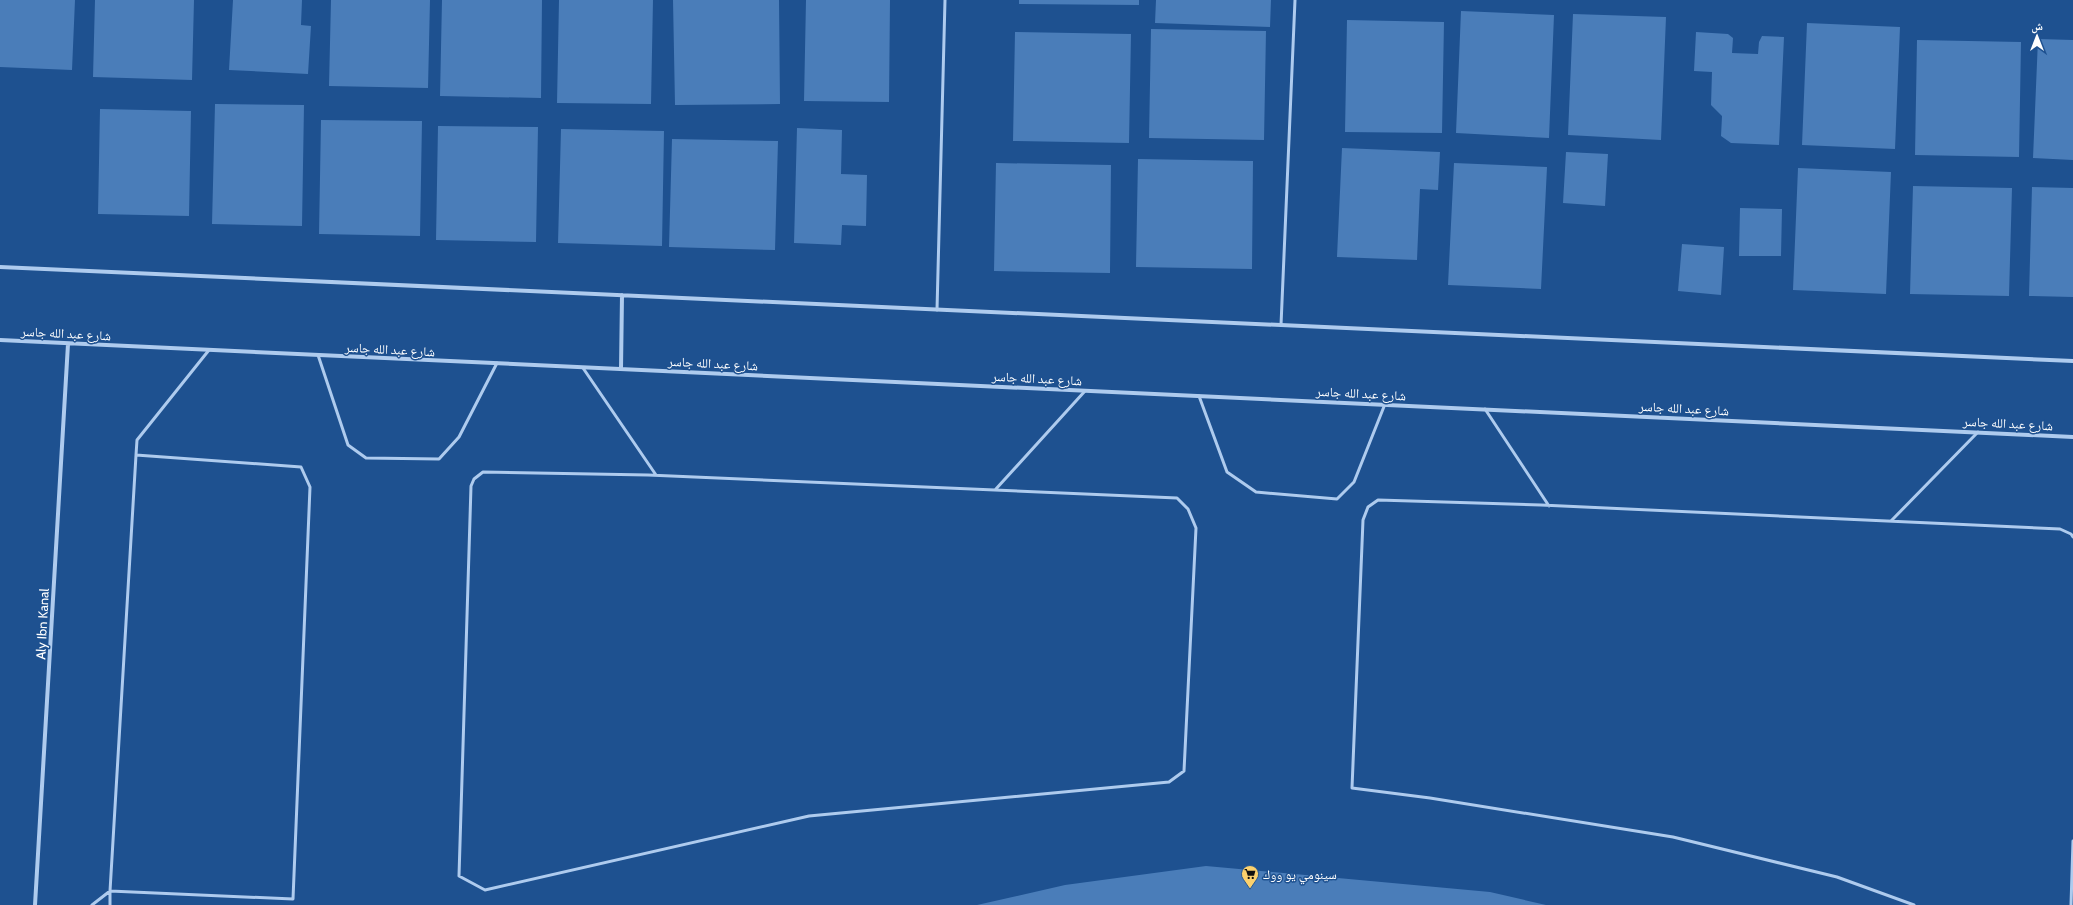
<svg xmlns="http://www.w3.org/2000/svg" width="2073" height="905" viewBox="0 0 2073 905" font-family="Cabin,'Noto Naskh Arabic',sans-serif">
	<rect width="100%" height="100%" fill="#1e5190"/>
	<!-- building -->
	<path fill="#4a7db9" d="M0,0H75L72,70L0,67Z
		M95,0H194L192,80L93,77Z
		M233,0H302L301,25L311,26L308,74L229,70Z
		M331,0H430L428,88L329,86Z
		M442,0H542L541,98L440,96Z
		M559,0H653L651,104L557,103Z
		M673,0H779L780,104L675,105Z
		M806,0H890L889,102L804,101Z
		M1019,0H1139V5L1019,4Z
		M1156,0H1271L1270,27L1155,23Z
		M1461,11L1554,15L1549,138L1456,133Z
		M1573,14L1666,17L1661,140L1568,135Z
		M1347,20L1444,22L1442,133L1345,132Z
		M1807,23L1900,27L1895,149L1802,145Z
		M1151,29L1266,31L1264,140L1149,138Z
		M1015,32L1131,34L1129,143L1013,141Z
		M1696,32L1728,34L1733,38L1732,53L1758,54L1759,42L1762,36L1784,37L1779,145L1731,143L1721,136L1722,116L1711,105L1712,72L1694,71Z
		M2038,39L2073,40V160L2033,158Z
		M1917,40L2021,42L2019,157L1915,155Z
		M215,104L304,105L302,226L212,224Z
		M100,109L191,111L189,216L98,214Z
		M321,120L422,121L420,236L319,234Z
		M438,126L538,127L536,242L436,240Z
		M797,128L842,130L841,174L867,175L866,226L842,225L841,245L794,243Z
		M561,129L664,131L662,246L558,243Z
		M672,139L778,141L775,250L669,247Z
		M1342,148L1440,152L1438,190L1420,189L1417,260L1337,257Z
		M1566,152L1608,154L1605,206L1563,203Z
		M1138,159L1253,161L1252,269L1136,267Z
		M996,163L1111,165L1110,273L994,271Z
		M1454,163L1547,167L1541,289L1448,285Z
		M1798,168L1891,172L1886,294L1793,290Z
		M1913,186L2012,188L2009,296L1910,294Z
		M2032,187L2073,188V297L2029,296Z
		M1740,208L1782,209L1781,256H1739Z
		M1682,244L1724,247L1721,295L1678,291Z
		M1206,866L1490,892L1546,905H977L1065,885Z"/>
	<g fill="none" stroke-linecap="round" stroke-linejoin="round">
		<!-- service -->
		<path stroke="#aecbee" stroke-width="3" d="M937,310L945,0
			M1281,325L1295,0
			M318,355L348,445L366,458L439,459L459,437L497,363
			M583,368L656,475
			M1199,396L1227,472L1256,492L1337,499L1354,482L1385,404
			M1485,409L1549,506
			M483,472L648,475L1177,498L1188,509L1196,528L1184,771L1169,782L809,816L485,890L459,876L471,486L474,479Z
			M995,490L1085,391
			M1891,521L1978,432
			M92,905L110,891L136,455
			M110,905V891L293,899L310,487L301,467L136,455L137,440L209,350
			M1914,905L1837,877L1673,837L1430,798L1352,788L1363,520L1368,507L1378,500L1541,505L2060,529L2071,534L2073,537
			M2071,905L2073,841"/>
		<!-- minor -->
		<path stroke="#aecbee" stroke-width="4" d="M0,267L2073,361
			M0,340L2073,437
			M621,369L622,295
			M35,905L68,344"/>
	</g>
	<!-- icons -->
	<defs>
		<symbol id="supermarket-pin" viewBox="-11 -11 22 30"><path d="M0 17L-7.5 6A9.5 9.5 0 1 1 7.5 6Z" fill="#fcd16d" stroke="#1e5190"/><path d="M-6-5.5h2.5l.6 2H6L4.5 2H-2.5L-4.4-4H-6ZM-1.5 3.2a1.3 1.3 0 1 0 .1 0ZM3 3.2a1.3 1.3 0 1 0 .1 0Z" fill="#111"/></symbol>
	</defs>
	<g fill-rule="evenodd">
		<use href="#supermarket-pin" x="1240" y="864" width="20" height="27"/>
	</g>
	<g text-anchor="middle" stroke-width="3" stroke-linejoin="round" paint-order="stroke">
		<!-- street labels -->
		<g font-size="13" fill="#fff" stroke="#1e5190">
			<text transform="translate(66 333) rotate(3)" y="5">شارع عبد الله جاسر</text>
			<text transform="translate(390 349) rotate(3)" y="5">شارع عبد الله جاسر</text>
			<text transform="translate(713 363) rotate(3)" y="5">شارع عبد الله جاسر</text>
			<text transform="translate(1037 378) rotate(3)" y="5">شارع عبد الله جاسر</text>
			<text transform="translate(1361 393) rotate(3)" y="5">شارع عبد الله جاسر</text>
			<text transform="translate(1684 408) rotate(3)" y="5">شارع عبد الله جاسر</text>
			<text transform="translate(2008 423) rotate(3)" y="5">شارع عبد الله جاسر</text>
			<text transform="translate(42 624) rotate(-87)" y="5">Aly Ibn Kanal</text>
		</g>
		<!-- poi labels -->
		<g font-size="13" fill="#fff" stroke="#1e5190" text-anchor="start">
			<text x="1263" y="879">سينومي يو ووك</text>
		</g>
	</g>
	<!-- north arrow -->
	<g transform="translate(2037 36)" stroke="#1e5190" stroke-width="3" paint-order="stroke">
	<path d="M0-3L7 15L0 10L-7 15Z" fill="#ffffff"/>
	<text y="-6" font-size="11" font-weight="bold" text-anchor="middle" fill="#ffffff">ش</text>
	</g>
</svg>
